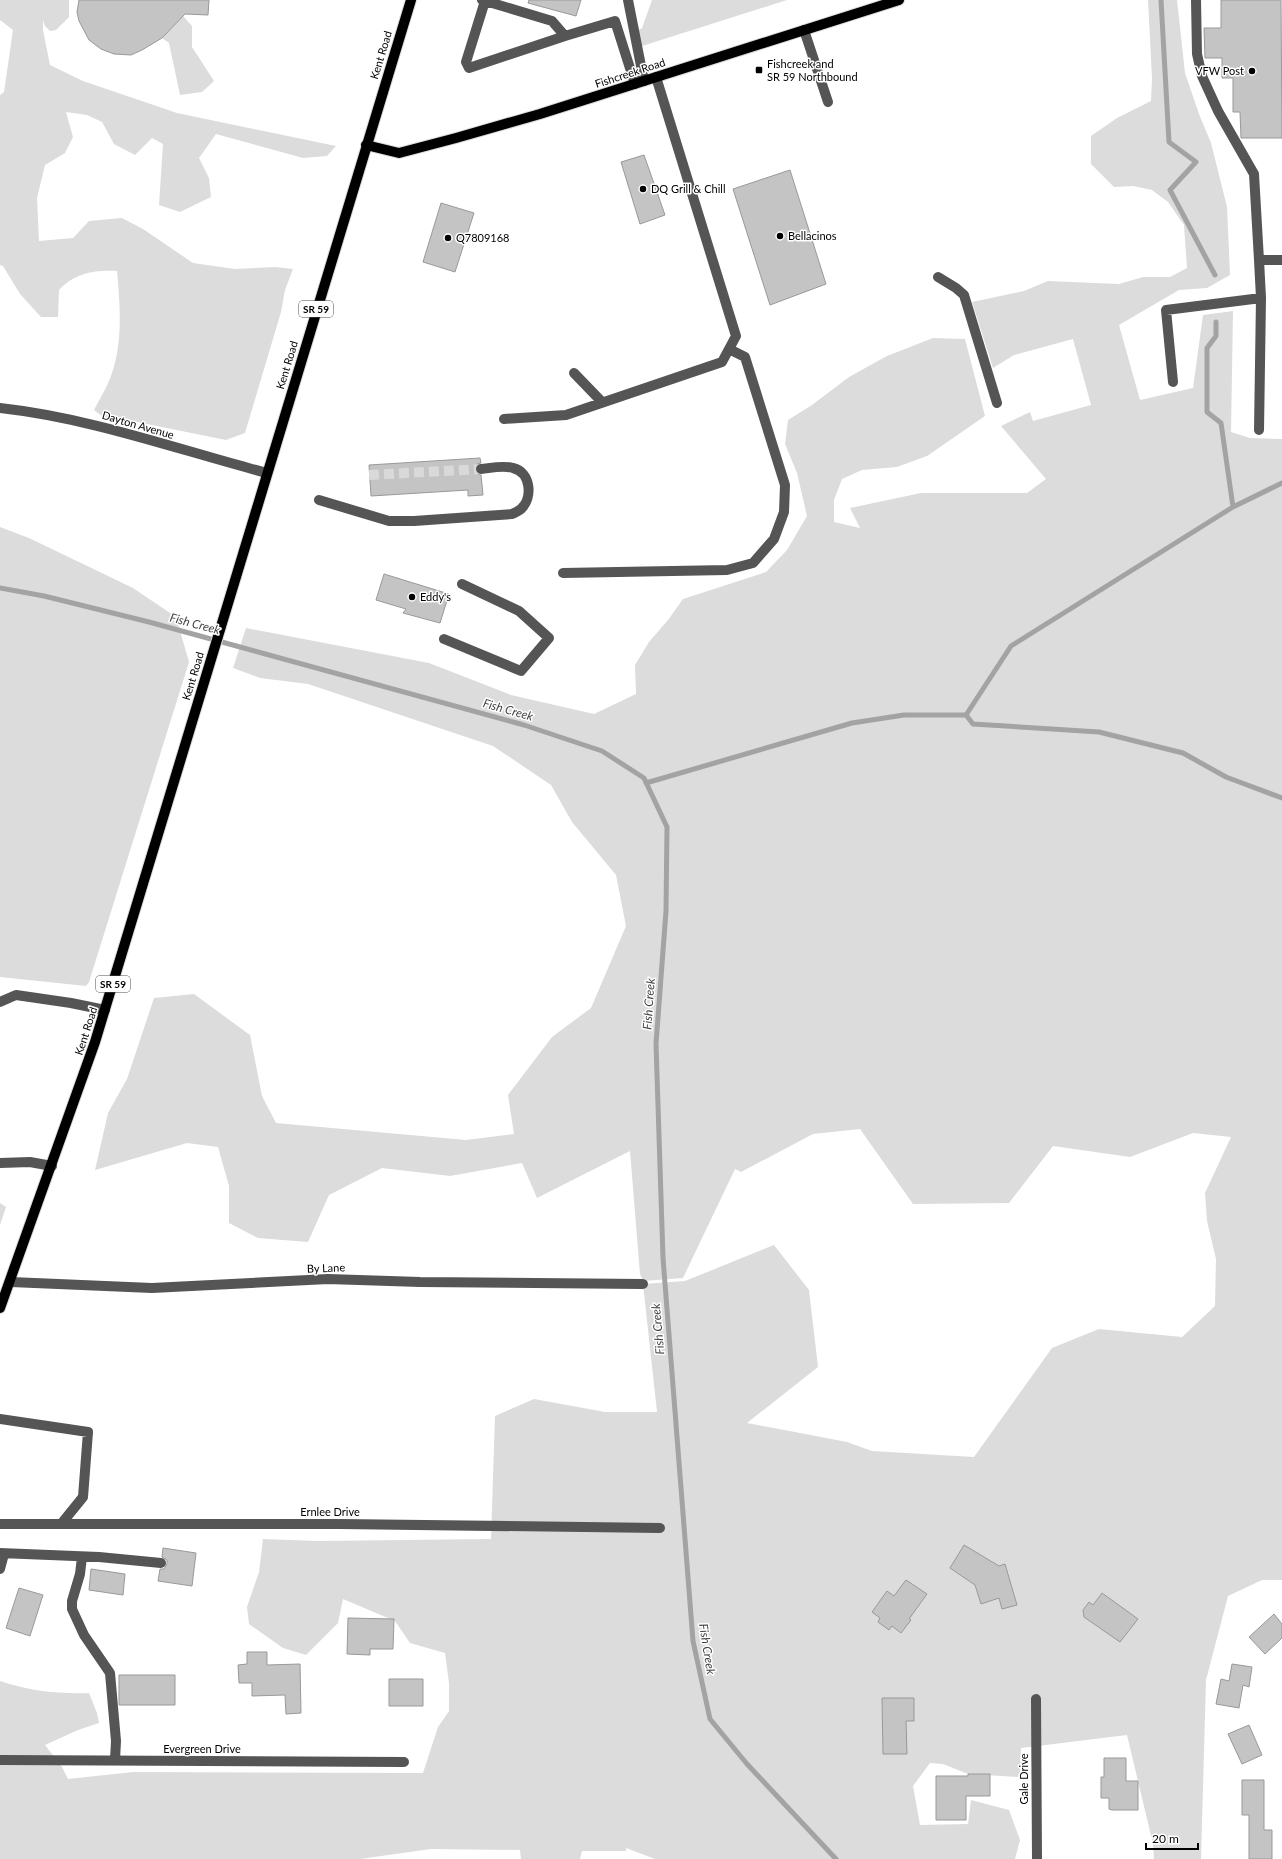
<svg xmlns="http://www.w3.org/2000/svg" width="1282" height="1859" viewBox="0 0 1282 1859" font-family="Lato,sans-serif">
	<rect width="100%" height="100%" fill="#fff"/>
	<!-- green -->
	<path fill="#dcdcdc" d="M0,0H69V17L56,30L50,31L45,26L43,20V30L50,65L83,81L177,113L336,146L327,156L303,158L216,134L199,158L209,178L211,197L180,212L159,205L163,144L152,138L135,155L114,144L102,122L87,115L66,112L73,137L65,153L45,165L37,198L39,241L73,238L89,221L122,218L143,229L193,263L235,269L275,267L293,269L285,290L281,312L245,433L226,440L137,422L106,419L94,410C100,398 108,386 112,373C123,341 120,304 117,271C94,270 75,273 59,290L58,317H41L20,294L3,266L0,265V95L4,92L13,30L0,20Z
		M652,0H787L639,47L635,32L642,28Z
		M1148,0H1177L1185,73L1199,114L1211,143L1227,207L1230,275L1207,288L1179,290L1119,325L1140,400L1193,388L1203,315L1233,311L1231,432L1250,438L1282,439V1580H1262L1228,1596L1206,1680L1201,1859H1154L1153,1844L1127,1735L1021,1748L1020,1777L968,1774L943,1764L930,1763L913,1786L920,1825L968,1824L971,1800L1009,1810L1020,1840L1015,1859H655L626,1848V1851H582L580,1859H521L520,1850L431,1849L360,1859H0V1681C29,1691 59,1694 89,1693L97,1713L99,1723L78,1730L45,1745L62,1767L68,1779L133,1772L423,1773L438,1727L449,1711V1683L445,1653L410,1643L395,1621L343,1599L338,1623L306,1655L283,1648L249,1624L247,1607L259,1572L263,1539L317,1541L491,1539L495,1416L534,1399L605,1412H657L643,1284L685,1281L774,1245L809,1290L818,1367L747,1423L847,1442L872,1451L974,1457L1052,1348L1099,1329L1182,1337L1215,1306L1216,1259L1207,1221L1205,1193L1231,1137L1193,1133L1130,1157L1053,1146L1009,1203L913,1204L860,1129L813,1134L741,1172L735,1169L683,1278L643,1281L640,1274L630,1151L537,1198L522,1163L450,1176L382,1168L329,1195L308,1242L258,1238L229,1223V1186L218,1147L187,1143L95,1170L108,1113L127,1079L154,998L194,994L250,1035L262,1096L276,1123L466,1140L514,1134L508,1095L552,1037L591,1008L626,926L616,875L572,822L551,785L493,746L308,684L260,678L233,668L246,628L429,663L511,695L594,714L636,694L635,665L649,642L668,620L683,599L766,572L787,550L807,516L797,473L785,444L788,420L812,405L849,377L887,356L933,338L965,339L985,416L927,456L897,467L862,470L842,479L834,500V522L860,528L850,508L921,493H1027L1046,479L1001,426L1030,412L1033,421L1091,405L1073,339L1014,355L993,368L972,302L1024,291L1048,281L1119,284L1143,277H1170L1187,268L1184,225L1168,202L1152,190L1133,186L1114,187L1091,164V136L1117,118L1151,101L1152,78Z
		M183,16L192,26V47L214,81L202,92L180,95L169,43L162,38Z
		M0,527L29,538L133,588L176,617L189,662L89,982L86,986L0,977Z
		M0,1203L6,1207L0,1225Z"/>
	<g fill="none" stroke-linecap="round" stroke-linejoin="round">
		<!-- stream -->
		<path stroke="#a3a3a3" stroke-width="5" d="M1161,0L1169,142L1196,162L1170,190L1215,275
			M1216,322V336L1207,348V412L1221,423L1233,507
			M0,588L44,596L149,622L524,725L602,751L644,778L667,827L666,911L656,1044L663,1258L693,1641L710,1719L747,1764L836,1859
			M966,715L1011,646L1233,507L1282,483
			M646,783L852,723L904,715H966L973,724L1099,732L1183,753L1226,777L1282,798"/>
	</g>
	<!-- building -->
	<path fill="#c4c4c4" stroke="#999" d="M79,0H209L208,15L185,14L162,38L142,50L131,55L114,54L101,49L89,40L79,21L77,12Z
		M529,0H581L576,16L528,3Z
		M1221,0H1281L1282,138H1241L1240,112H1233V78H1222V58H1205L1204,28H1221Z
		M644,155L665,215L640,224L621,162Z
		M790,170L826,284L770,305L733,189Z
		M441,203L474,213L455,272L423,262Z
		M480,458L481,463L477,464L475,469L476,473L481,475L483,495L468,496V490L371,496L369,465Z
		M384,574L449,594L440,623L403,613L406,609L376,600Z
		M964,1545L999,1566L1005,1564L1017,1605L1002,1609L999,1598L981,1604L975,1585L950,1568Z
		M163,1548L196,1553L192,1586L158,1581L160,1569H164L167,1564V1560L162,1557Z
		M91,1569L125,1574L123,1595L89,1590Z
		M906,1580L927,1594L909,1619L911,1620L901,1633L892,1626L889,1630L878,1622L880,1618L872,1612L887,1591L894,1596Z
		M19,1588L43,1595L30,1636L6,1628Z
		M1102,1593L1138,1619L1120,1642L1084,1617L1083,1610L1089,1602L1093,1605Z
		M1274,1614L1282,1624V1638L1265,1654L1249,1637Z
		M348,1618L394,1619L393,1649H370V1655L347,1654Z
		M247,1652H267V1665L300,1664L301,1713L286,1714L285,1695L252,1696V1683H239L238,1665L247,1664Z
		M1232,1664L1252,1667L1249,1687L1243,1685L1239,1708L1216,1704L1221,1679L1229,1681Z
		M119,1675H175V1705H119Z
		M389,1679H423V1706H389Z
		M882,1698H914V1721H906L907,1754H883Z
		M1249,1725L1262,1755L1242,1764L1228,1734Z
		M1104,1758H1126V1781H1138V1810H1112L1109,1809V1798H1101V1777H1104Z
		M968,1774H990V1796H966V1820H936V1776H968Z
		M1242,1780H1264V1830H1272V1859H1249V1815H1242Z"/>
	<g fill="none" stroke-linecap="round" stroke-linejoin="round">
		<!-- minor-tunnel -->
		<path stroke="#d9d9d9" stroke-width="10" stroke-dasharray="10 5" stroke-linecap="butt" d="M369,475L481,469"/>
		<defs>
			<path id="major" d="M366,145L399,153L456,138L540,114L899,0
				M0,1308L95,1042L411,0"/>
		</defs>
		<!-- major casing -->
		<use href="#major" stroke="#dbdbdb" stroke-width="12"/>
		<!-- minor -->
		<path stroke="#555" stroke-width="10" d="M482,0L552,21L565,36L469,68L466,62L485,1
			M628,0L644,81
			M1196,0L1197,54L1202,76L1218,111L1254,174L1259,260
			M804,30L828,102
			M565,36L615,21L635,84
			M938,277L956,288L964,295L997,403
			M574,373L602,402
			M1173,382L1166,310L1261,298L1259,260H1282
			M0,408C91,418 179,450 267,473
			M504,419L566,415L722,362L736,336L656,77
			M1259,430L1261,298
			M319,500L389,521H414L512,514C515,513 518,511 521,509C533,498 531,472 513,468C503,465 491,468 481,469
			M563,573L727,570L753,563L774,539L784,512L785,485L745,357L729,349
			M444,639L521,671L549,638L519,611L462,584
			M0,1002L16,995L71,1003L105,1010
			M0,1163L30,1162L52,1166
			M11,1282L152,1288L328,1279L420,1282L643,1284
			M0,1419L88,1432L83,1497L62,1523
			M0,1524H340L660,1528
			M0,1553L99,1557L161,1563
			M82,1557L80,1574L72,1601V1609L84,1635L110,1673L116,1741L115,1760
			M0,1569L4,1554
			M1036,1699L1037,1859
			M0,1760L404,1762"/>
		<!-- major -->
		<use href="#major" stroke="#000" stroke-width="10"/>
	</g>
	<!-- markers -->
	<g fill="#000" stroke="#fff" stroke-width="1.5">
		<rect x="755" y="66" width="8" height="8" rx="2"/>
		<circle cx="1252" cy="71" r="4"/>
		<circle cx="643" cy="189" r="4"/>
		<circle cx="780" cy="236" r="4"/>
		<circle cx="448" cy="238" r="4"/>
		<circle cx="412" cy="597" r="4"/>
	</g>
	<g text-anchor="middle" stroke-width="3" stroke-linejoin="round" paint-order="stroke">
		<!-- shield labels -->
		<g fill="#fff" stroke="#4c4c4c" stroke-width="1">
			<rect x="299" y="301" width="34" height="16" rx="3"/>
			<rect x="96" y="976" width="34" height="16" rx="3"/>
		</g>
		<g font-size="10" font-weight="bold" fill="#000">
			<text x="316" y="313">SR 59</text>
			<text x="113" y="988">SR 59</text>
		</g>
		<!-- street labels -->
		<g font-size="11" fill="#000" stroke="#fff">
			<text transform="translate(381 55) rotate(-73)" y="4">Kent Road</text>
			<text transform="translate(630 73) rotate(-18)" y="4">Fishcreek Road</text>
			<text transform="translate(287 365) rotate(-73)" y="4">Kent Road</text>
			<text transform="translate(138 425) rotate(16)" y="4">Dayton Avenue</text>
			<text transform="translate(193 676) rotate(-73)" y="4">Kent Road</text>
			<text transform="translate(86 1031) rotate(-72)" y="4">Kent Road</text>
			<text transform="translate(326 1268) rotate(-2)" y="4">By Lane</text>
			<text x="330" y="1516">Ernlee Drive</text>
			<text x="202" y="1753">Evergreen Drive</text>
			<text transform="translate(1024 1779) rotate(-90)" y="4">Gale Drive</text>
		</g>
		<!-- poi labels -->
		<g font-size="11" fill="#000" stroke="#fff" text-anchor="start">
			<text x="767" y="68">Fishcreek and<tspan x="767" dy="13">SR 59 Northbound</tspan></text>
			<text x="1244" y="75" text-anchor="end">VFW Post</text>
			<text x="651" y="193">DQ Grill &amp; Chill</text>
			<text x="788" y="240">Bellacinos</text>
			<text x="456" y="242">Q7809168</text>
			<text x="420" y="601">Eddy's</text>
		</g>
		<!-- water labels -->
		<g font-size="12" font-style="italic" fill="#444" stroke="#fff">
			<text transform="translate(195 624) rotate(15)" y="4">Fish Creek</text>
			<text transform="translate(508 710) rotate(16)" y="4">Fish Creek</text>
			<text transform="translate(649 1004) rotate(-86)" y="4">Fish Creek</text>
			<text transform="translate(658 1329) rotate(-95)" y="4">Fish Creek</text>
			<text transform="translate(707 1649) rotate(81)" y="4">Fish Creek</text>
		</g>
	</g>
	<!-- scale -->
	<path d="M1146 1843v6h52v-6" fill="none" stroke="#000000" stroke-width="2"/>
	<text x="1152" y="1843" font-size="12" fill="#000000" stroke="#ffffff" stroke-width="3" paint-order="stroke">20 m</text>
</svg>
